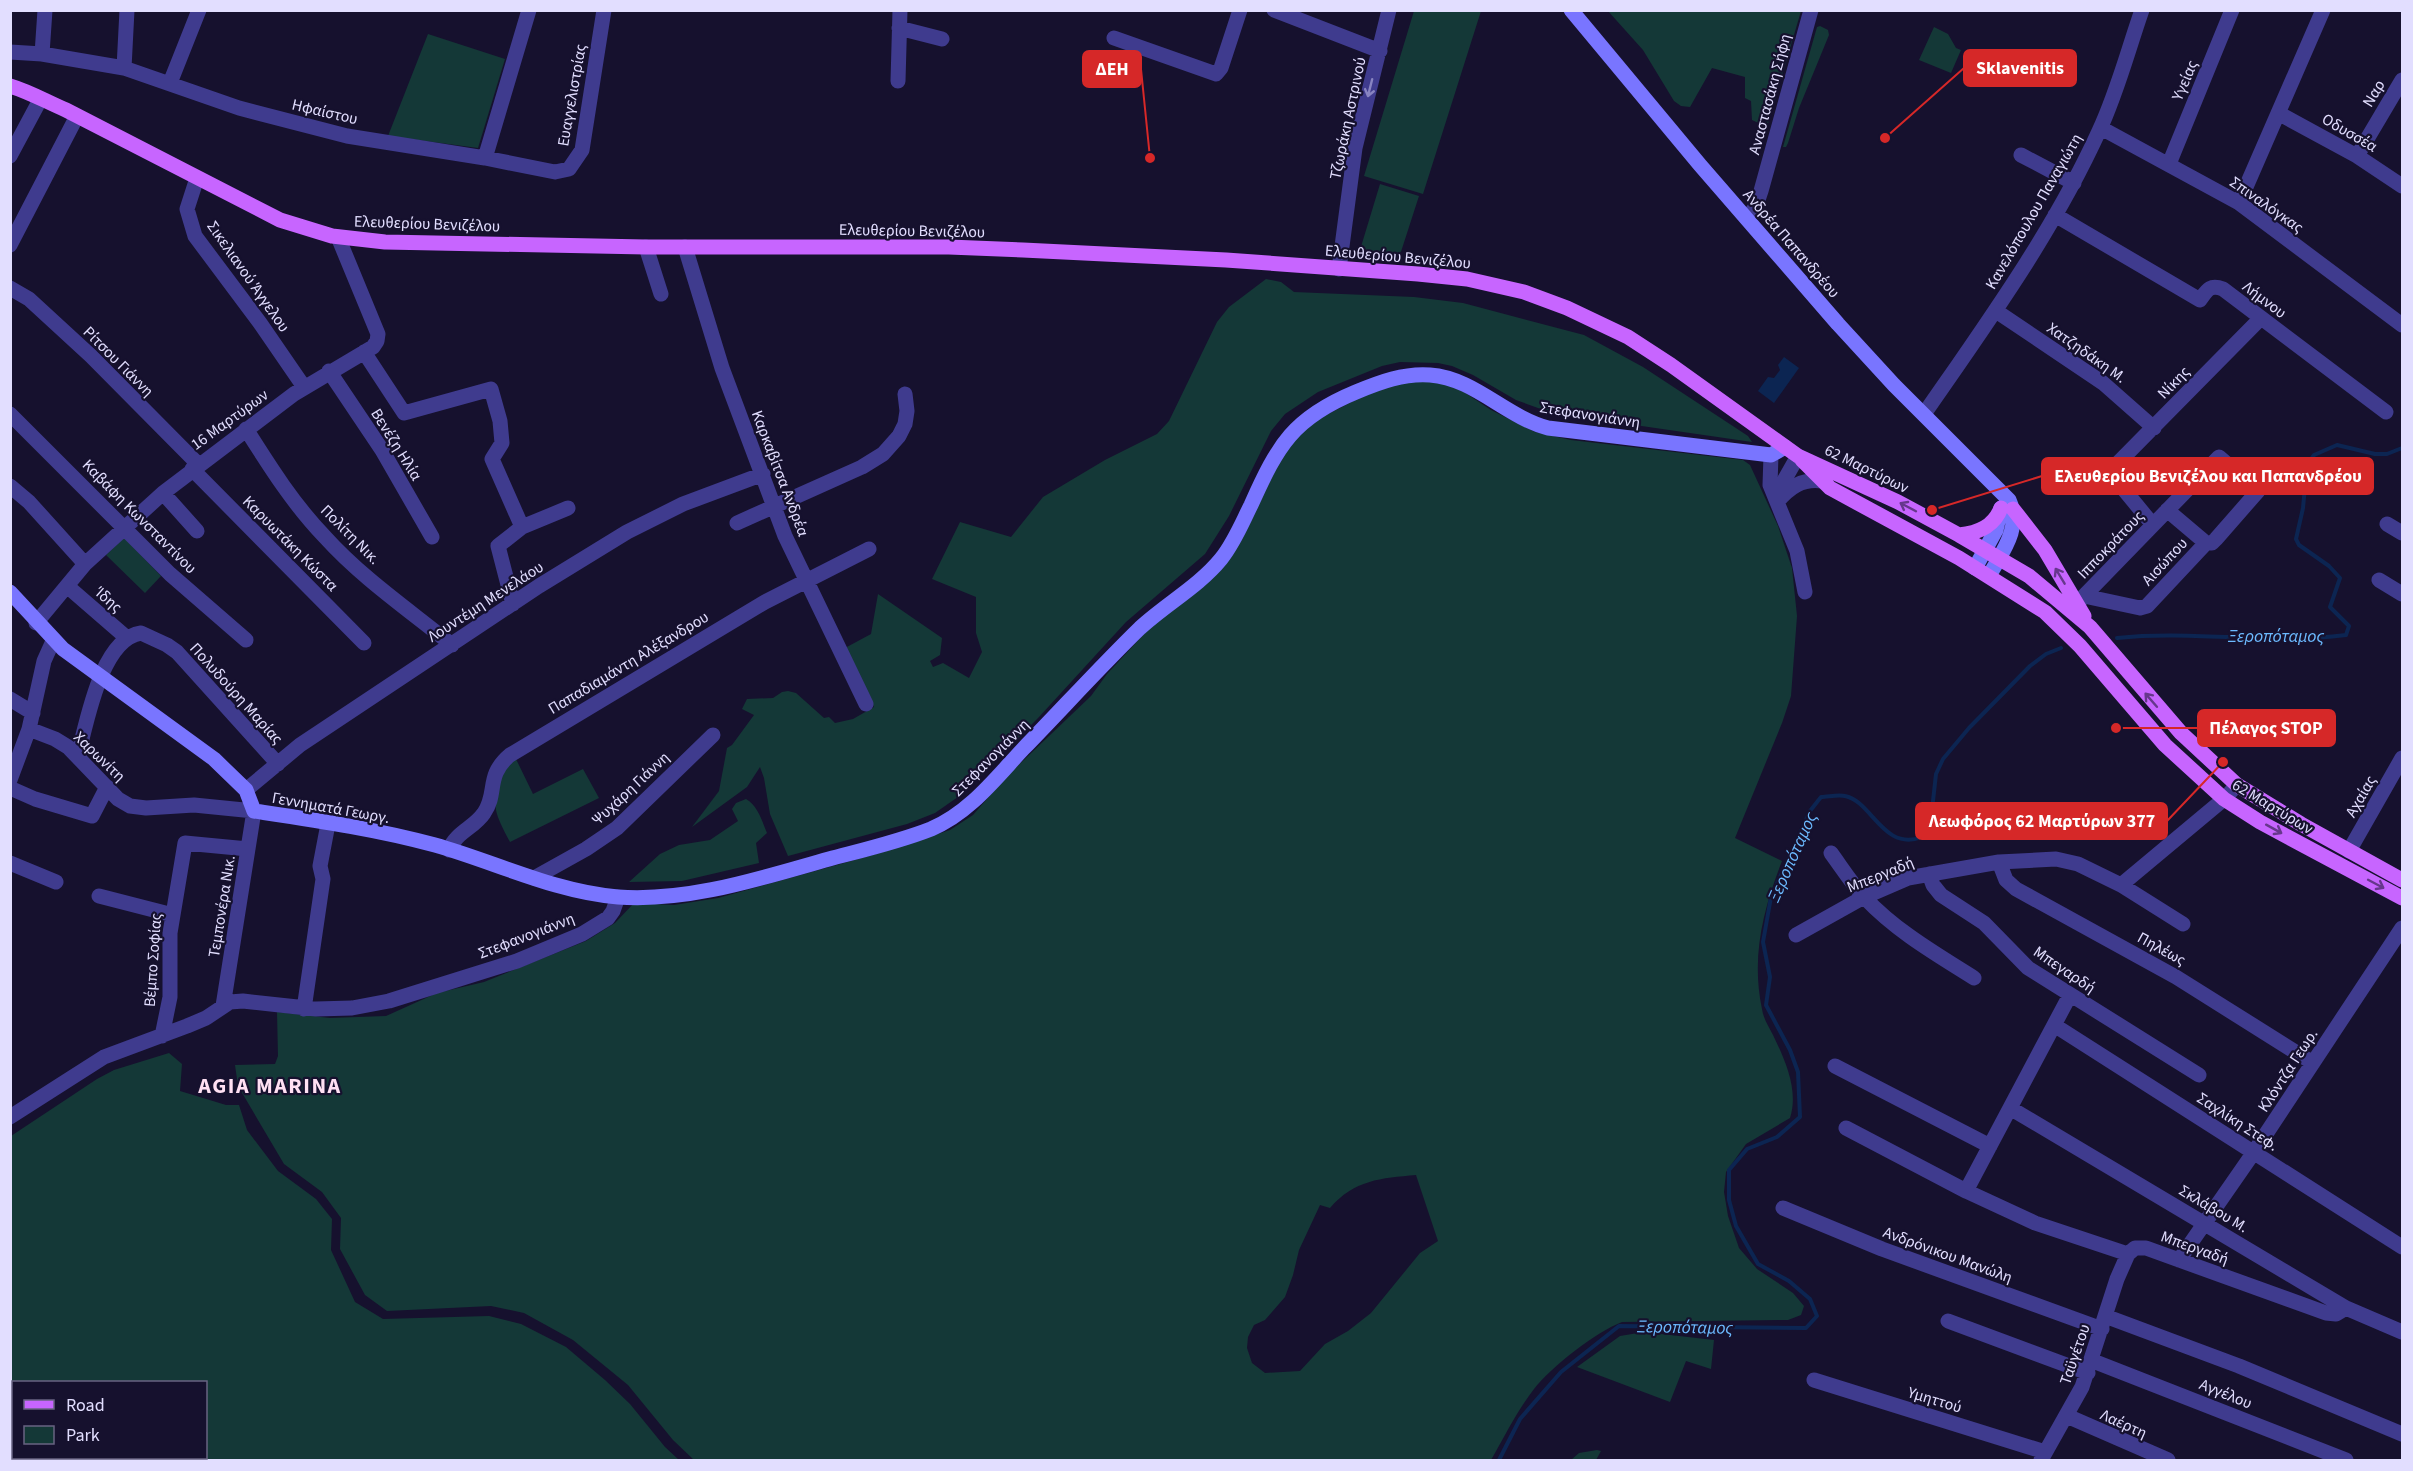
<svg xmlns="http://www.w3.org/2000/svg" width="2413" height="1471" viewBox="0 0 2413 1471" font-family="'Source Sans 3',sans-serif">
	<rect width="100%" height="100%" fill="#16112e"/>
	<!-- green -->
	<path fill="#143837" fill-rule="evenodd" d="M1414,11H1481L1423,194L1364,176Z
		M1608,11H1801L1767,127L1752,120L1751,101L1745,98V77L1712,68L1690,107L1681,106L1674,101L1643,50Z
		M1820,26L1828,30L1829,35L1799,108L1788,143L1786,147H1783L1817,27Z
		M1934,27L1948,34L1956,48L1961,50L1951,73L1919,60Z
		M428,34L505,59L478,148L388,136Z
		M1380,184L1419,196L1398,261L1360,250Z
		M1266,279L1281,282L1294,292L1414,297L1463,303L1584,335L1643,367L1748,436L1752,442L1552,413L1516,400L1473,375L1452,366L1438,363L1400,362L1382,366L1318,392L1285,414L1271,431L1229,516L1205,554L1126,622L1039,717L965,792L935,813L907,824L788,856L770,814L764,778L760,767L747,787L692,827L719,791L727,748L732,745L754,715L742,709L747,699L773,698L782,692L788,691L796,693L824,718L829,717L835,723L853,719L874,707L845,648L871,634L878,594L942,638L940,655L930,661L933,667L943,663L969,678L982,652L976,633V597L932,579L960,522L1011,537L1043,497L1105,460L1157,434L1169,421L1217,322L1229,307Z
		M1420,380L1442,383L1464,392L1491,410L1535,432L1571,440L1743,460L1750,465L1778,526L1792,568L1797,616L1791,696L1782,723L1735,838L1782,861C1763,910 1751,957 1762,1009C1763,1018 1769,1027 1773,1035C1785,1060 1799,1090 1790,1118L1746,1144L1726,1172L1724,1192L1728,1216L1739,1248L1757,1269L1793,1293L1804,1306L1801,1315L1788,1320L1622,1322C1596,1332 1551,1367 1534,1389C1517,1411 1505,1436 1491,1460H694L673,1440L628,1385L573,1340L524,1313L491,1306L387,1311L365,1295L340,1249L341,1218L322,1192L284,1164L238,1086L235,1065L275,1064L278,1056L277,1012L330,1018L386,1016L437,993L484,982L586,941L615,923L634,903L674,905L718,898L880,853L950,830L973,815L1006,777L1091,696L1107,674L1158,619L1208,581L1282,456L1298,435L1313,422L1365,395L1397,383ZM1416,1175L1438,1241L1420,1253L1371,1313L1348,1331L1325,1344L1300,1371L1265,1373L1252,1363L1247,1348L1248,1337L1254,1325L1265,1320L1285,1297L1293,1275L1299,1250L1320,1205L1330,1208C1354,1180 1381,1178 1416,1175Z
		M124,538L161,576L145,593L106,555Z
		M516,759L533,794L583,769L599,798L510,842C490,804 493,806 505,766Z
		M746,799C758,806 762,821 767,833L756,843L759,863L682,881L629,882L660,854L679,845L710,840L738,821L732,809L736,803Z
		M169,1053L182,1064L180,1091L226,1105H239L247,1130L278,1171L316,1199L332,1219L331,1250L355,1302L383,1319L489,1316L521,1324L566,1347L605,1380L630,1404L665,1447L679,1460H11V1136L97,1079L114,1070ZM14,1382H206V1458H14Z
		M1644,1332L1714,1340L1711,1369L1686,1361L1670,1402L1577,1367L1620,1336Z
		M1597,1450L1601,1451L1596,1460H1571L1579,1453Z"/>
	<!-- water -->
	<path fill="#0c2552" d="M1784,357L1799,368L1774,403L1758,391L1768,377L1774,378L1780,370L1778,365Z"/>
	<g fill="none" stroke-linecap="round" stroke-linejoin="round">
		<!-- stream -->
		<path stroke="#0c2552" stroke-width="4" d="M2117,638C2193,630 2270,645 2346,635L2349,626L2330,607L2340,578L2329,566L2299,545L2296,539L2303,508L2307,465L2314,455L2337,445L2375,454H2387L2402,448
			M1499,1460L1520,1419L1561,1372L1619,1326L1806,1328L1817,1316L1810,1299L1789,1281L1758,1264L1736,1226L1729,1200V1170L1747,1149L1777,1137L1800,1117L1798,1072L1790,1050L1766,1005L1770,977L1763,942L1771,897L1810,811L1821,797C1828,797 1838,794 1845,796C1872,801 1883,852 1922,837L1932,810L1936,774L1943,759L1969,728L2030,666L2046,654L2061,648"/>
		<!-- street -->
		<path stroke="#3f3b8e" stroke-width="15" d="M1274,10L1380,51
			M899,28L942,39
			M1114,38L1216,74L1221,68L1240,10
			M10,52L42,54L124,68L239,108L347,136L485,158L555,172L569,169L582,150L604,10
			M42,54L45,10
			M124,68L127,10
			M898,81L900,10
			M170,83L199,10
			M2278,113L2357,156L2402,186
			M2101,128L2239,203L2402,325
			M2021,155L2074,183
			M10,156L40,100
			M2357,156L2402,80
			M485,158L529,10
			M2169,164L2232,10
			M197,178L187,209L195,236L260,323L304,387
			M2239,203L2323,10
			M2055,215L2200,300C2207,290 2210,284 2223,289L2386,412
			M1747,219L1756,206L1761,191L1811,10
			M10,245L77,116
			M646,247L661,294
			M685,247L722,368L785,536L866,704
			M1339,269L1355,148L1389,10
			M10,288L29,299L91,356L198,464
			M1996,311L2103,383L2154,428
			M364,352L404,413L491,389L500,421L502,443L492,459L522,527
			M329,371L382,450L432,537
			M10,414L170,574L246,640
			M1924,414C1987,323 2053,232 2099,131C2117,93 2128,50 2142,10
			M246,429C270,467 294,505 325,537C362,578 409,610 452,645
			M1771,455L1770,485L1797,551L1805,592
			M192,469L364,643
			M10,486L29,502L85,564
			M163,493L197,531
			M1777,499L1782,484L1798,456
			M1777,502C1789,488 1802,478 1822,481
			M2167,510L2206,543
			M737,523L862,467L883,454L899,436L905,424L907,411L905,394
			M2387,524L2402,533
			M2153,525L2112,475V469L2261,318
			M2379,580L2402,594
			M67,586L127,638
			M513,604L498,546L522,527L568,508
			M2077,604L2084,596L2219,457L2258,491L2216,539L2212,543H2206L2147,606L2140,608L2084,596
			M36,623L85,564L163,493L294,394L373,347L377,341L378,334L338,237
			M10,699L33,713
			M29,729L55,739L68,747L118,799L130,806L146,808L194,805L254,811L223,1006
			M78,755C87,722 101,639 141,633L167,645L177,652L278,764
			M10,780L29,729L44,661L53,641
			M10,788L35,799L92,816L107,787
			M246,790L300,745L539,586L627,532L683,504L763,474
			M449,850C456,832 474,828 484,813C498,793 485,776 510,755L765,602L869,549
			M2349,851L2402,758
			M1831,853C1842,868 1852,884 1865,898C1896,931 1936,954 1974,978
			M1999,862L2006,880L2016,889L2176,977L2313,1063
			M10,863L56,882
			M1929,874L1933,885L1941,895L1984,923L2028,968L2199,1075
			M534,878L586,849L617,828L713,735
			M2121,885L2183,924
			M99,896L173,915
			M1796,935L1864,897L1908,878L1999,862L2056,859L2078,864L2121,885L2224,799L2237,785
			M2070,995L1966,1191L2035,1223L2128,1254L2135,1248H2146L2326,1313L2336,1314L2346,1308
			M304,1009L323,879L320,866L328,824
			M2054,1025L2402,1247
			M162,1036L170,997V933L185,843L248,849
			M1835,1066L1990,1146
			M2010,1108L2346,1308L2402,1332
			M10,1117L104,1057L187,1026L206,1018L230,1002L243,1001L316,1009L352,1008L389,1001L517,961L582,934L608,918L613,911L618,897
			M1846,1128L1966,1191
			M1783,1208L1882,1249L2102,1329
			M2179,1260L2254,1152L2402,928
			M2105,1316L2239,1366L2402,1434
			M1948,1321L2088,1373
			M2093,1361L2346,1460
			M1814,1380L2045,1452
			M2067,1416L2168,1460
			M2041,1460L2082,1387L2117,1279L2128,1254"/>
		<!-- secondary -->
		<path stroke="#7975ff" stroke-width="15" d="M1571,10L1700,165L1838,324L1894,385L2009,500C2022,528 2002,552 1989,576
			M1975,568L1996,530L2001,508
			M10,592L63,649L214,759L246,790L254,811C314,820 377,829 435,845C495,862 555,892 618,897C690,902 761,878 829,859C863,850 898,842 931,829C969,813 995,779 1023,749C1062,709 1100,667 1140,628C1166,604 1199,586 1221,559C1234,543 1242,523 1251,505C1278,445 1293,418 1356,392C1380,382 1404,373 1430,375C1474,378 1506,417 1548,428L1771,455L1785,447"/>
		<!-- primary -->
		<path stroke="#c765ff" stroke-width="15" d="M10,86C30,92 47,102 66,110L280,220L332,236L385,242L646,247H949L1023,250L1226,260L1418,274L1467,279L1524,292L1567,308L1628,337L1671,365L1798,456L1898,502L1959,535L2029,576L2090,627L2181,733L2237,785L2301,824L2402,880
			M1802,460L1830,488L1959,558L2045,612L2080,646L2165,745L2224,799L2260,822L2402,898
			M2013,509L2045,550L2084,616
			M1959,535C1979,533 1994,526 2001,508"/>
	</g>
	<!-- one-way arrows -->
	<defs><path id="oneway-shaft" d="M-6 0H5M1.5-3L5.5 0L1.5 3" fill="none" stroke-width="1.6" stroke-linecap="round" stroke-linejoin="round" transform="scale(1.5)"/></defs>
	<use stroke="#8884c1" href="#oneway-shaft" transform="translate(1370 88) rotate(104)"/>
	<g stroke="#66378c">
		<use href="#oneway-shaft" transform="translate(1908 507) rotate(-152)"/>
		<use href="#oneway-shaft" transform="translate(2060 576) rotate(-121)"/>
		<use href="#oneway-shaft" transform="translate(2151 700) rotate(-131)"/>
		<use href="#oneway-shaft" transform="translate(2274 829) rotate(29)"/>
		<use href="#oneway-shaft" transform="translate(2376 884) rotate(28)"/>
	</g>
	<g text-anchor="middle" stroke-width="4.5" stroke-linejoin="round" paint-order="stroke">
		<!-- street labels -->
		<g font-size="16" fill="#e2deff" stroke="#16112e">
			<text transform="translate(2184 80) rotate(-67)" y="6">Υγείας</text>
			<text transform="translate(2373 93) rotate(-59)" y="6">Ναρ</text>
			<text transform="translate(1769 94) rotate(-75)" y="6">Αναστασάκη Σήφη</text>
			<text transform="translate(571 95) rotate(-80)" y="6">Ευαγγελιστρίας</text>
			<text transform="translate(325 111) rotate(13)" y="6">Ηφαίστου</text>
			<text transform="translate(1347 118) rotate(-78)" y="6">Τζωράκη Αστρινού</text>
			<text transform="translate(2350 132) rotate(30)" y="6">Οδυσσέα</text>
			<text transform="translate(2267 204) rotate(35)" y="6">Σπιναλόγκας</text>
			<text transform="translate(2033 211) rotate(-60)" y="6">Κανελόπουλου Παναγιώτη</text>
			<text transform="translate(427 223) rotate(2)" y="6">Ελευθερίου Βενιζέλου</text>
			<text transform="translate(912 230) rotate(1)" y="6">Ελευθερίου Βενιζέλου</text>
			<text transform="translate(1792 243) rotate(49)" y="6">Ανδρέα Παπανδρέου</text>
			<text transform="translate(1398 256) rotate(5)" y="6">Ελευθερίου Βενιζέλου</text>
			<text transform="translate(249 276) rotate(55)" y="6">Σικελιανού Άγγελου</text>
			<text transform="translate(2265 299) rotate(37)" y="6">Λήμνου</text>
			<text transform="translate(2087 352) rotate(35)" y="6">Χατζηδάκη Μ.</text>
			<text transform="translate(119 361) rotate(45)" y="6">Ρίτσου Γιάννη</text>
			<text transform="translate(2173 382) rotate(-46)" y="6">Νίκης</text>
			<text transform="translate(1590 414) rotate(9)" y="6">Στεφανογιάννη</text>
			<text transform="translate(229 419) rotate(-36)" y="6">16 Μαρτύρων</text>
			<text transform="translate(397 444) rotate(58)" y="6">Βενέζη Ηλία</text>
			<text transform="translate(1867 468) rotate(26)" y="6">62 Μαρτύρων</text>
			<text transform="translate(781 473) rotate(69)" y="6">Καρκαβίτσα Ανδρέα</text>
			<text transform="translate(140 516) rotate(45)" y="6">Καβάφη Κωνσταντίνου</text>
			<text transform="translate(351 534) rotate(45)" y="6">Πολίτη Νικ.</text>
			<text transform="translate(291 543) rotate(45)" y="6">Καρυωτάκη Κώστα</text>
			<text transform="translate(2110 544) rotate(-46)" y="6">Ιπποκράτους</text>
			<text transform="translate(2164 561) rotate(-47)" y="6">Αισώπου</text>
			<text transform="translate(109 599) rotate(41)" y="6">Ίδης</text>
			<text transform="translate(485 601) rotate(-33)" y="6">Λουντέμη Μενελάου</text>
			<text transform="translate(628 662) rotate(-31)" y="6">Παπαδιαμάντη Αλέξανδρου</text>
			<text transform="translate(237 693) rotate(48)" y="6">Πολυδούρη Μαρίας</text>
			<text transform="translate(100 756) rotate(44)" y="6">Χαρωνίτη</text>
			<text transform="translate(990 757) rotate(-45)" y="6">Στεφανογιάννη</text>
			<text transform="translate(630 788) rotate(-43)" y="6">Ψυχάρη Γιάννη</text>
			<text transform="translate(2360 796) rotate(-60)" y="6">Αχαίας</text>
			<text transform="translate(2273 806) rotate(31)" y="6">62 Μαρτύρων</text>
			<text transform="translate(331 807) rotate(10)" y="6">Γεννηματά Γεωργ.</text>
			<text transform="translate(1880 874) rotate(-22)" y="6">Μπεργαδή</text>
			<text transform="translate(221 906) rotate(-81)" y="6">Τεμπονέρα Νικ.</text>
			<text transform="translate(526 935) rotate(-21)" y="6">Στεφανογιάννη</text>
			<text transform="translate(2162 948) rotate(29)" y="6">Πηλέως</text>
			<text transform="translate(152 960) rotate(-86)" y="6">Βέμπο Σοφίας</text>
			<text transform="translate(2065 969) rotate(34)" y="6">Μπεγαρδή</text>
			<text transform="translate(2287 1070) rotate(-57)" y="6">Κλόντζα Γεωρ.</text>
			<text transform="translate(2238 1121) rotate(33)" y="6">Σαχλίκη Στεφ.</text>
			<text transform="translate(2214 1208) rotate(31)" y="6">Σκλάβου Μ.</text>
			<text transform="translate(2195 1247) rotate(20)" y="6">Μπεργαδή</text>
			<text transform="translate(1948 1254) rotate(20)" y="6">Ανδρόνικου Μανώλη</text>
			<text transform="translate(2074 1354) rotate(-71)" y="6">Ταϋγέτου</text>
			<text transform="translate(2226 1393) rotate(22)" y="6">Αγγέλου</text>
			<text transform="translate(1935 1399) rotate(17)" y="6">Υμηττού</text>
			<text transform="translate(2124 1423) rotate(24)" y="6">Λαέρτη</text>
		</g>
		<!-- water labels -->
		<g font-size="18" font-style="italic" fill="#6cbaff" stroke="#16112e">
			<text x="2276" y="642">Ξεροπόταμος</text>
			<text transform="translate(1792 857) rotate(-66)" y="6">Ξεροπόταμος</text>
			<text transform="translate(1685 1327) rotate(1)" y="6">Ξεροπόταμος</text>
		</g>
		<!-- district labels -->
		<g font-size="22" font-weight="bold" letter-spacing="1.5" fill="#ffe0f3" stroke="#16112e">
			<text x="270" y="1093">AGIA MARINA</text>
		</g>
	</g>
	<!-- callouts -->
	<path fill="none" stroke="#d62828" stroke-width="2" d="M1885 138L1964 68M1150 158L1141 69M1932 510L2042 476M2116 728L2198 728M2223 762L2167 821"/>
	<g fill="#d62828" stroke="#16112e" stroke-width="2">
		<circle cx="1885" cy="138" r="6"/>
		<circle cx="1150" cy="158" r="6"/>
		<circle cx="1932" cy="510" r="6"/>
		<circle cx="2116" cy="728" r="6"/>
		<circle cx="2223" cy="762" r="6"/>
	</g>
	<g fill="#d62828" stroke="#d62828" stroke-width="2">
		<rect x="1964" y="50" width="112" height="36" rx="6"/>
		<rect x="1083" y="51" width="58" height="36" rx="6"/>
		<rect x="2042" y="458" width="331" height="36" rx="6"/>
		<rect x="2198" y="710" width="137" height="36" rx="6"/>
		<rect x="1916" y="803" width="251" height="36" rx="6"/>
	</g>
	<g font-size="18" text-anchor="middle" font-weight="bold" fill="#fff">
		<text x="2020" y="74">Sklavenitis</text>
		<text x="1112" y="75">ΔΕΗ</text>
		<text x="2208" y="482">Ελευθερίου Βενιζέλου και Παπανδρέου</text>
		<text x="2266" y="734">Πέλαγος STOP</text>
		<text x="2042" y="827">Λεωφόρος 62 Μαρτύρων 377</text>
	</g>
	<!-- border -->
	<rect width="2413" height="1471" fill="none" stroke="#e2deff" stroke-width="24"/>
	<!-- legend -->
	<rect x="12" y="1381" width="195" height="78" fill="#16112e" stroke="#686382" stroke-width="1.5"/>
	<rect x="24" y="1400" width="30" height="9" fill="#c765ff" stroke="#686382" stroke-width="1.5"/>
	<text x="66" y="1411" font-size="18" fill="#e2deff">Road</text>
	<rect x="24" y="1426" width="30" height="18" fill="#143837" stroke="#686382" stroke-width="1.5"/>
	<text x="66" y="1441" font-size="18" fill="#e2deff">Park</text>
</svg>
